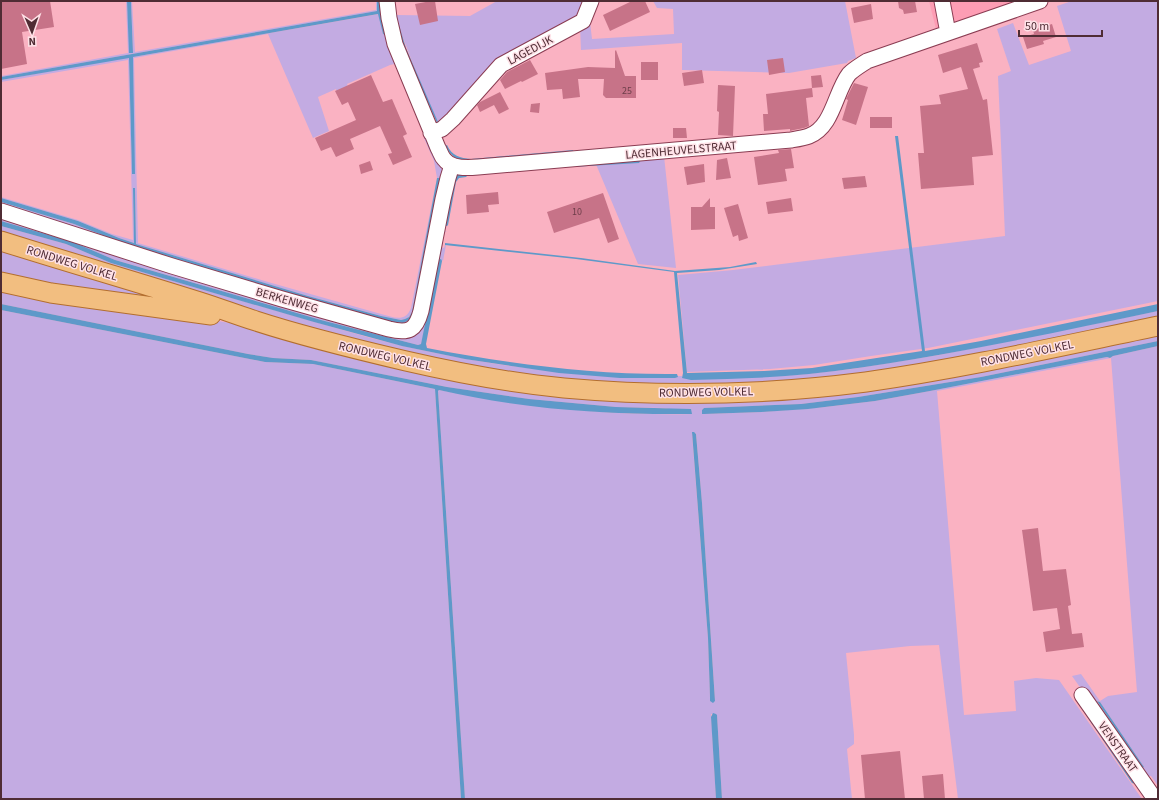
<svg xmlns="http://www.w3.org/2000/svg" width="1159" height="800" viewBox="0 0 1159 800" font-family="'Source Sans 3',sans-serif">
	<rect width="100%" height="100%" fill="#fab2c2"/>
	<!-- built -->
	<path fill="#fd9db4" d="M929,1H1021L936,29Z"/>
	<!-- green -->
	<path fill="#c3abe2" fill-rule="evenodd" d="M126,1H127L130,53H133L131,1H132L135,52L376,10V1H383C386,23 392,42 399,63L390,65L347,84L348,87L337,92L336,89L318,97L329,131L313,138L268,34L134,58L138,243L268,282L381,314C394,317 405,323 411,308L437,178L434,161L424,138L429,136C435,151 444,167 444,183L418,316C412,329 402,330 389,327L282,297L173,264L1,209V202L74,224L120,242L358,314L378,319L400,323L409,320L414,315L429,239L439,178H437L412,312L409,317L405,319L401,320L381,316L308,296L136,244L135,188H133L134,243L119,238L78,221L1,198V197L78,220L112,234L133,240L128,60L1,82V80L129,57L132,173L134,174L133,57L379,14L383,34L385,35V33L380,4L378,1L377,11L1,77V76L128,53Z
		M497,1H591L585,16L492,67L439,125L426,98L402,35L396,15L470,16Z
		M653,1H845L856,58L848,61L847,63L789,73L682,70V43L581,50L580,26L590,22L592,39L674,34L673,9L657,8Z
		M1072,1H1158V301L928,348L871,356L814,365L770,369L687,372L678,275L733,270L1005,236L998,76L1011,71L997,29L1013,23L1029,65L1071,51L1057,6Z
		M664,156L676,268L638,264L595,162Z
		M1,214L412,335L440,231H447L444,232L441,247L444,248L445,245H446L443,261L442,260L421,344L418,345L321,320L115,260L73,242L1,221Z
		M1,226L66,244L111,263L367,337C468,363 570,378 675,378L678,376H682V378L779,376L807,374L852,369L939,355L1158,311V319L860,376L714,387L535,378L391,352L1,239Z
		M1,247L170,297L168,305L1,278Z
		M1,285L230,323L255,328L316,345L695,400L1158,332V341L981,377L858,397L801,404L704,408L702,410L704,414L762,412L825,407L875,401L930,391L1107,357L1110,358L1113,356L1158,346V786L1151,776H1149V777L1158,797L1072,676L1081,674L1100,701L1108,696L1137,692L1111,358L937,391L964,715L1016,711L1014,681L1036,678L1059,680L1142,799H958L939,645L910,646L846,653L854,735V744L847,749L852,799H722L717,715L711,714L716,799H465L438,391L439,390C522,406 607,416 692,414L665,408L616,407L529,399L447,387L311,360L273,358L248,354L1,304ZM696,433L702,503L715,700L714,702L710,701V697L708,638L692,434ZM1097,701H1098L1100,702L1144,767L1141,766Z
		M1,310L265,362L313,364L435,389L461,799H1Z"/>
	<!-- water -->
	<path fill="#5e99c9" d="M127,1H131L133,53H129Z
		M378,1L380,4L385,35L383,34L378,14L133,57L135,174H132L129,58L1,80V77L377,11V2Z
		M397,24L399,25L406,48L438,122L437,123L420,85L402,42Z
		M895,136H898L925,351L981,341L1158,304V311C1042,335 926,361 809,374C770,378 730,379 691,380L682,378L683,373L674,272L576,259L445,245V243L581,258L675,271L730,267L756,262L757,264L719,270L677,273L687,373L764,371L812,368L922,351Z
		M447,145C452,156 460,158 471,159L573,150L574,153L471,162C457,159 453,159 445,146Z
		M641,160L639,163L572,167L573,166Z
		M457,175L465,174L467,176L466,177L459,178L456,182L448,225L447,226H445L454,180Z
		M437,178H439L440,180L414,315L409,320L403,323L394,322L378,319L289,294L120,242L74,224L1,202V198L78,221L119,238L134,243L133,188H135L136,244L308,296L381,316L401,320L405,319L409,317L412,312Z
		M1,221L73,242L115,260L321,320L418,345L421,344L438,260L441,259L442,261L426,344L427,348C510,364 593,375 677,374L678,377L675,378H620L559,373L465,359L402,346L314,322L111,263L66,244L1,226Z
		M1,304L248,354L273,358L311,360L447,387L529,399L616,407L691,409L692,414C608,415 521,409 439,390L438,391L465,799H461L435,389L313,364L265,362L1,310Z
		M1158,341V346L1113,356L1110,358L1107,357L930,391L875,401L808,409L762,412L704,414H702V410L704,408L801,404L858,397L981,377Z
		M692,432H694L696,434L702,503L715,701L713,703L710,701V697L708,638Z
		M1078,700L1136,783L1135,784L1132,783L1077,702Z
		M1097,701L1100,702L1144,767L1142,768L1141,766Z
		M713,713L716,714L717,715L722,799H716L711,717Z"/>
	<!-- building -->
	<path fill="#c77388" d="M1,1H50L54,27L22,32L27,64L1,69Z
		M431,1H435L438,21L420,25L415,4Z
		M632,1H645L650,12L610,31L603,15Z
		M898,1H915L917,12L904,14L903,10L899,8Z
		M871,4L873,19L854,23L851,8Z
		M1052,24L1056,37L1043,41L1044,44L1027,49L1023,37L1034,34L1033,30Z
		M977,43L983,62L979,63L980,67L973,69L983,100L987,99L993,155L972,157L974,185L921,189L918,153H924L920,106L941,104L939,95L968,89L961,67L943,73L938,55Z
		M616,50L625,76H636V98H606L603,95L604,79H578L580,97L563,99L562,89L547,90L545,73L588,67L615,68V51Z
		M783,58L785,72L769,75L767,60Z
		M530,60L538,74L522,82L521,81L505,89L500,80L507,72Z
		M641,62H658V80H641Z
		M702,70L704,83L684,86L682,73Z
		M371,75L383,102L392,99L407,134L403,136L412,157L393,165L388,154L392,153L380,126L350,139L354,149L336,157L331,147L321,151L315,138L356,120L348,102L342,105L335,91Z
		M821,75L823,87L812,88L811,76Z
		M854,83L868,87L856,125L842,120L848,100L846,99Z
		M718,85L735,86L733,136L718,135L719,112L717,111Z
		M812,88L813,97L806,98L809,126L804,128L794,130L790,131V129L764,131L763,114H768L766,94Z
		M500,92L509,109L499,114L494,105L480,112L477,105L480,102Z
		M540,103L539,113L530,112L531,104Z
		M870,117H892V128H870Z
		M673,128H686L687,138H673Z
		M791,149L794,168L785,169L787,181L758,185L754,157L779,153L778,150Z
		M727,158L731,178L716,180L717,160Z
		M370,161L373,170L361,174L359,165Z
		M704,164L705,182L687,185L684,167Z
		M865,176L867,187L844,189L842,178Z
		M498,192L499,204L488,205L489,212L467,214L466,195Z
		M603,193L619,239L608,243L599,218L554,233L547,212Z
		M710,198V207H715V229L691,230V207H702Z
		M791,198L793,211L768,214L766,202Z
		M738,204L748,238L739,241L738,235L733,237L724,208Z
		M1038,528L1043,571L1066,569L1071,605L1068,606L1072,634L1082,633L1084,647L1046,652L1043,632L1060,629L1057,608L1033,611L1022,530Z
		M900,751L905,799H865L861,755Z
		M943,774L945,799H924L922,776Z"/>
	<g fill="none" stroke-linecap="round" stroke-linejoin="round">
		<defs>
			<path id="minor" d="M387,1L389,18L395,44L438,148C440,151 441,156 444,159C451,169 467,168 478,167L791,140C797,139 804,138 809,136C833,127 835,92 849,74C854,69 861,65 867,61L1040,1
				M942,1L948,33
				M431,133L442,129L453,119L501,65L583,21L591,1
				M1,211L172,266L282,299L389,329C409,334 416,330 421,311L443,199L448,178L452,165
				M1082,695L1155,799"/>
			<path id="major" d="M1,241C67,262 134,281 200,302C219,308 237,315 256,321C305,337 355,349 406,361C458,373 511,383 564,388C664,397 766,395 866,382C964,368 1061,346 1158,326
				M1,282L51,293L211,315"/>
		</defs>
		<!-- minor casing -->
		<use href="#minor" stroke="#8a3c52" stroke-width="17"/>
		<!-- major casing -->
		<use href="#major" stroke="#b36e2e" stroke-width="21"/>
		<!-- minor -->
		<use href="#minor" stroke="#fff" stroke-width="15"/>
		<!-- major -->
		<use href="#major" stroke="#f2be80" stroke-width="19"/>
	</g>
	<g text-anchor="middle" stroke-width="3" stroke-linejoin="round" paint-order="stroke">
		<!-- number labels -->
		<g font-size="10" fill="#6d3e49">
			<text x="627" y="94">25</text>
			<text x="577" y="215">10</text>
		</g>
		<!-- street labels -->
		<g font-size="12" fill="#4f2c34" stroke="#fee1e7">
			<text transform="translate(530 50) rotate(-28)" y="4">LAGEDIJK</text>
			<text transform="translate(681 150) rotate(-5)" y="4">LAGENHEUVELSTRAAT</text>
			<text transform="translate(72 263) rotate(17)" y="4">RONDWEG VOLKEL</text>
			<text transform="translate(287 300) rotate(16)" y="4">BERKENWEG</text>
			<text transform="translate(1027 353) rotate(-11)" y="4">RONDWEG VOLKEL</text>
			<text transform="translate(385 356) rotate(13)" y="4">RONDWEG VOLKEL</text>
			<text transform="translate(706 392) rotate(-1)" y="4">RONDWEG VOLKEL</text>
			<text transform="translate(1118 747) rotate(55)" y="4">VENSTRAAT</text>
		</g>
	</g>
	<!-- border -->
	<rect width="1159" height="800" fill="none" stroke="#4f2c34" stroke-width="4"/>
	<!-- north arrow -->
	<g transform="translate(32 32) rotate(178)" stroke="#fee1e7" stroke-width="3" paint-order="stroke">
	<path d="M0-3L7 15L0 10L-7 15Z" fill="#4f2c34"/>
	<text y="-6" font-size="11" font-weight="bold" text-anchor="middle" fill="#4f2c34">N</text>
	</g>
	<!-- scale -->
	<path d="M1019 30v6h83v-6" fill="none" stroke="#4f2c34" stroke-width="2"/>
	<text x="1025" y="30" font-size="12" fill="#4f2c34" stroke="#fee1e7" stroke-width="3" paint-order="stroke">50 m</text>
</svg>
